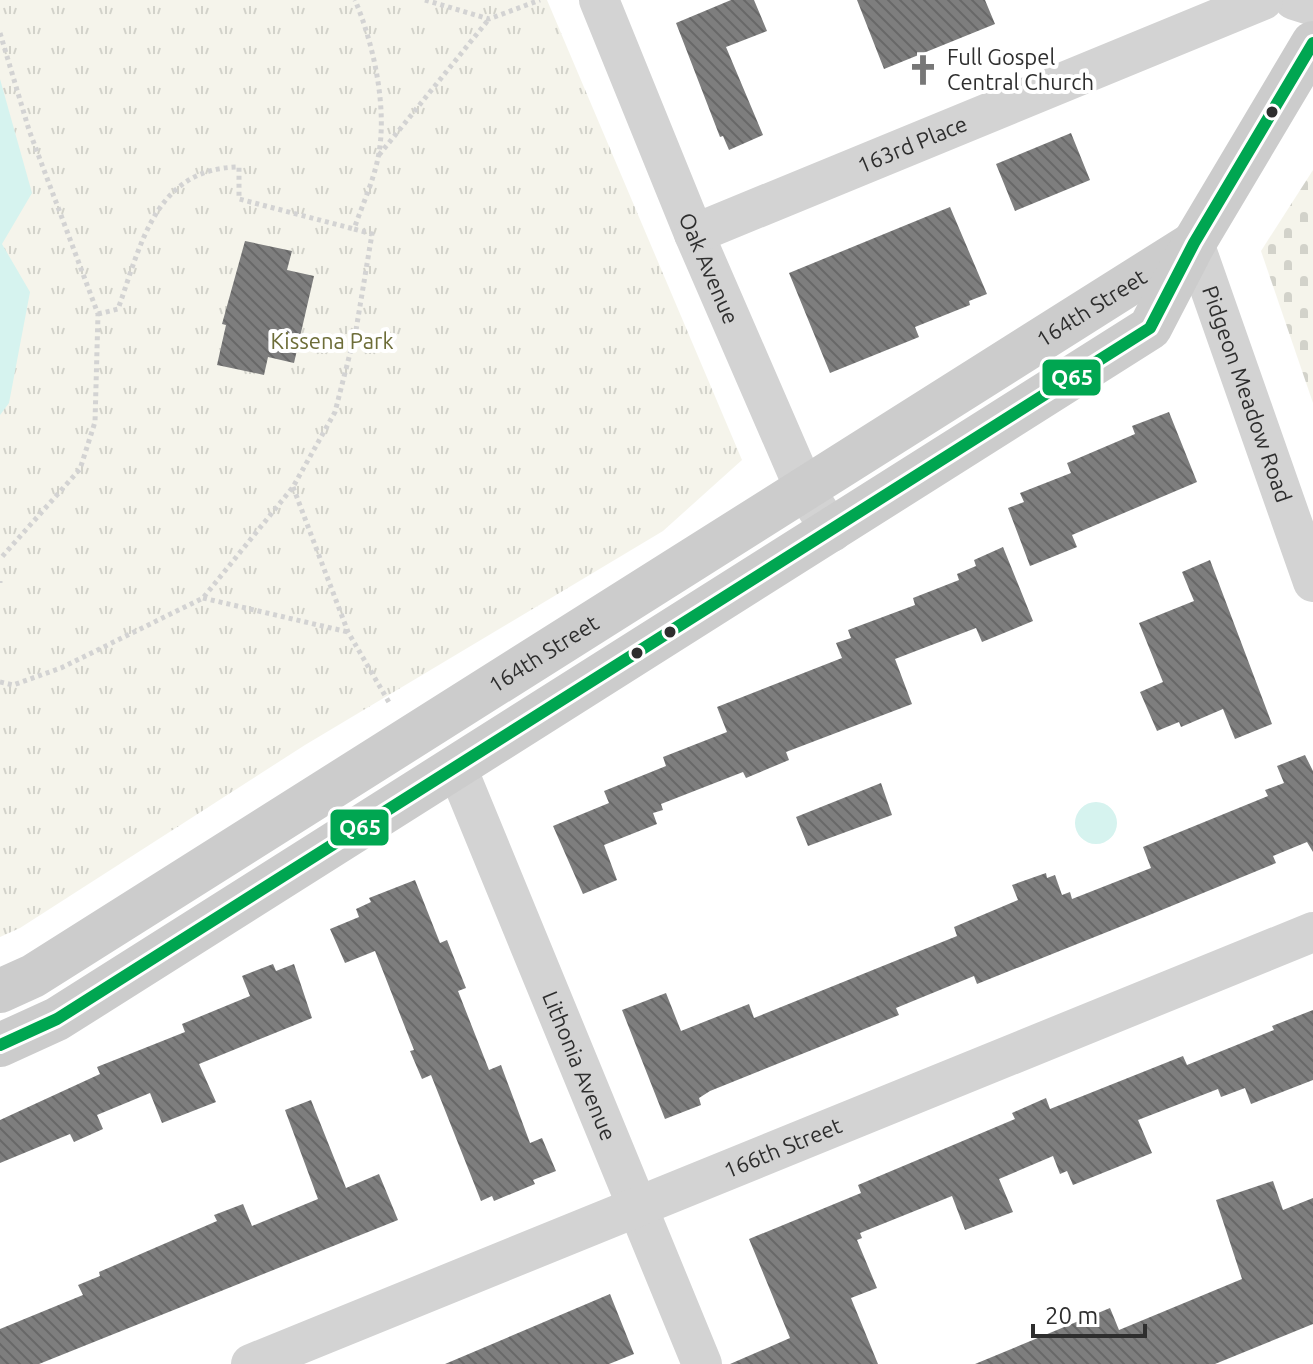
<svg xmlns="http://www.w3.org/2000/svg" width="1313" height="1364" viewBox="0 0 1313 1364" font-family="Ubuntu,sans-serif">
	<defs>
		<pattern id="cemetery-stones" width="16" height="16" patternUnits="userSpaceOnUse" patternTransform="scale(2)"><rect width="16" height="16" fill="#f5f4eb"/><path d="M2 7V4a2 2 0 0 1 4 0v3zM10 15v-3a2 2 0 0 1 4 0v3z" fill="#d2d2ca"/></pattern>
		<pattern id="park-tufts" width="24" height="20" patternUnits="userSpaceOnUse" patternTransform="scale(2)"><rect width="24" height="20" fill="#f5f4eb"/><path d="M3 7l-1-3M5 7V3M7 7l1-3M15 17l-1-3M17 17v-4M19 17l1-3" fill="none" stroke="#d2d2ca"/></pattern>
		<pattern id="building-back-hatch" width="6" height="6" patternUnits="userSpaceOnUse" patternTransform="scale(2)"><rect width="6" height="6" fill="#7e7e7e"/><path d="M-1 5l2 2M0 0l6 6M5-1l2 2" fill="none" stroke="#686868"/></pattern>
	</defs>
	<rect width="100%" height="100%" fill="#fff"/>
	<!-- cemetery -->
	<path fill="url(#cemetery-stones)" d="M1313,170V403L1261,251Z"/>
	<!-- park -->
	<path fill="url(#park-tufts)" d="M0,0H547L742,460L663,531L305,745L20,928L0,937Z"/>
	<!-- water -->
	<path fill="#d6f3ef" d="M0,79L32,193L2,244L30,292L9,403L0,415Z
		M1075 823a21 21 0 1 1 42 0a21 21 0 1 1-42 0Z"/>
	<!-- building -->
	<path fill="url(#building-back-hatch)" d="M731,0H754L767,31L726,47L763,135L729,150L723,136L720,137L676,23Z
		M857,0H985L995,24L884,69Z
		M1071,133L1090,180L1015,211L996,164Z
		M950,207L987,294L969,301L970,305L915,327L919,337L830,373L789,273Z
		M245,241L292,251L287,270L314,276L294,363L268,357L264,375L217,365L226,325L222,324Z
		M1169,412L1197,482L1072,535L1077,547L1030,566L1008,508L1024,502L1020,493L1071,473L1067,463L1135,434L1132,426Z
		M1003,547L1033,621L982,642L976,628L895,659L912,704L786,752L789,760L746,778L743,772L661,804L663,810L653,813L657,824L604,845L617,880L583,894L553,826L609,803L604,791L666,766L663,757L727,732L717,707L842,658L836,643L851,638L848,630L915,605L913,598L959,580L957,574L976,566L974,560Z
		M1210,560L1272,724L1235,739L1223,709L1181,727L1179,722L1157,731L1140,692L1163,682L1139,623L1194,601L1182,572Z
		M1305,755L1313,771V852L1307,842L1273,856L1276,863L1147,916L977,984L974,976L896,1008L899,1015L710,1091L699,1098L701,1105L665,1119L622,1010L666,993L681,1031L749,1004L754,1018L957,936L954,927L1018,900L1012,885L1046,873L1047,878L1055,875L1062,895L1070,892L1072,899L1151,868L1143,847L1268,796L1265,790L1284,783L1277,766Z
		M881,783L892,815L808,846L796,817Z
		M415,880L440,943L447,940L466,988L458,991L489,1070L501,1065L530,1143L542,1138L556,1171L533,1180L535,1184L494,1201L492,1196L481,1201L431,1075L422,1079L410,1051L414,1050L375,951L345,963L330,929L359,917L356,909L371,902L369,898Z
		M273,964L276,971L294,964L312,1018L199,1064L216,1102L162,1123L150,1093L97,1115L103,1129L74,1142L70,1134L0,1163V1120L100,1074L97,1067L185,1032L182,1024L250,996L242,976Z
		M1313,1010V1080L1251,1104L1245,1088L1221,1097L1218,1089L1138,1120L1152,1153L1073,1185L1067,1171L1060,1174L1053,1156L999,1179L1013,1212L965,1230L952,1196L860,1233L862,1238L857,1240L877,1288L851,1298L878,1364H730L790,1338L749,1239L861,1193L858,1185L1015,1119L1012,1113L1046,1098L1050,1109L1183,1056L1187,1065L1274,1030L1272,1026Z
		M311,1100L346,1188L379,1174L398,1220L39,1364H0V1329L83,1295L78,1285L100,1276L99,1272L217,1221L214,1215L243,1204L252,1226L318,1199L285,1110Z
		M1273,1181L1283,1210L1313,1198V1324L1215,1364H975L1110,1308L1119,1330L1242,1279L1216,1200Z
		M610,1294L634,1354L609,1364H445Z"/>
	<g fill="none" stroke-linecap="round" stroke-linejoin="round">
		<!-- path -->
		<path stroke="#d3d3d3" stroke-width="5" stroke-dasharray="4 4" stroke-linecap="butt" d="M425,0L489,19L540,0
			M0,33L29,130L98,314L95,422L80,469L0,559
			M379,155L489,19
			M98,314L118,309C141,245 155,168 239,167V199L354,229
			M293,487L348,632L390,704
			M0,581V583
			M203,598L348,632
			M0,682L13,685L61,668L203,598L293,487L335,412L356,330L372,234L354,229C362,206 373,182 378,158C388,110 374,45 355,0"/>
		<!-- street -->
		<g stroke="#d3d3d3" stroke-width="40">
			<path id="s1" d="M599,0L694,234L805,490L832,532"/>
			<path d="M1294,0L1313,6"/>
			<path id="s2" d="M694,234L1263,0"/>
			<path id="s3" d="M1194,243L1313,582"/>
			<path id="s4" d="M457,768L702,1364"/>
			<path id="s5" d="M251,1364L1313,932"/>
		</g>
		<!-- secondary -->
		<g stroke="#ccc" stroke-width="44">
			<path id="s6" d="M0,991L33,976L1194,243"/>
			<path d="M0,1045L57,1019L1150,328L1194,243L1313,43"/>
		</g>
		<defs>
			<path id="bus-1" d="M0,1045L57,1019L1150,328L1194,243L1313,43"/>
		</defs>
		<!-- bus-1 casing -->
		<use href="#bus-1" stroke="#fff" stroke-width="18"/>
		<!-- bus-1 -->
		<use href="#bus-1" stroke="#00a651" stroke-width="12"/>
	</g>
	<!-- icons -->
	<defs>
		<symbol id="church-bare" viewBox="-9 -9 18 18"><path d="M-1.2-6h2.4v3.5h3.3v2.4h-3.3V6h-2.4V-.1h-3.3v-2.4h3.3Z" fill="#777" stroke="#fff" stroke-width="2.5" paint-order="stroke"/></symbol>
	</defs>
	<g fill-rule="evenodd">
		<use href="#church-bare" x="901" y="48" width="44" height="44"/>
	</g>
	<!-- markers -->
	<g fill="#2e2e2e" stroke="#fff" stroke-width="3">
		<circle cx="1272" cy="112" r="7"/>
		<circle cx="670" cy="632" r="7"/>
		<circle cx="637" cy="653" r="7"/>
	</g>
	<g text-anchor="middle" stroke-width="8" stroke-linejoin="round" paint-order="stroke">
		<!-- poi labels -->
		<g font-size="22" fill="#2e2e2e" stroke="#fff" text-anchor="start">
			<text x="947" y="65">Full Gospel<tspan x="947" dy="25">Central Church</tspan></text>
		</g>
		<!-- street labels -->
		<g font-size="22" fill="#2e2e2e" stroke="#fff">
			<text dy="8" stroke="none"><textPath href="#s2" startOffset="236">163rd Place</textPath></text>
			<text dy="8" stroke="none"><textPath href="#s1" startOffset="290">Oak Avenue</textPath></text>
			<text dy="8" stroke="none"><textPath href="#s6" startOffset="1288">164th Street</textPath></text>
			<text dy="8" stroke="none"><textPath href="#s3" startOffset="160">Pidgeon Meadow Road</textPath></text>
			<text dy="8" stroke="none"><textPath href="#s6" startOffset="640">164th Street</textPath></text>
			<text dy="8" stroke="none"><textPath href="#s4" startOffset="322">Lithonia Avenue</textPath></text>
			<text dy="8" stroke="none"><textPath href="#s5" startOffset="574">166th Street</textPath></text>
		</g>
		<!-- park labels -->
		<g font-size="22" fill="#6d6d38" stroke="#fff">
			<text x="332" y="349">Kissena Park</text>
		</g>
	</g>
	<g stroke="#fff" stroke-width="3">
		<rect x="1041" y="358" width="61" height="39" rx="8" fill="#00a651"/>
		<rect x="329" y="808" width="61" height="39" rx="8" fill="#00a651"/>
	</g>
	<g font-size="22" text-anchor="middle" font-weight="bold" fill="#fff">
		<text x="1072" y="385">Q65</text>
		<text x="360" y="835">Q65</text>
	</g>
	<!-- scale -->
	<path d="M1033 1324v12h112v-12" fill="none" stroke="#2e2e2e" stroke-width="4"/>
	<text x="1045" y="1324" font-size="24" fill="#2e2e2e" stroke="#ffffff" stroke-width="6" paint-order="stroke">20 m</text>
</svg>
